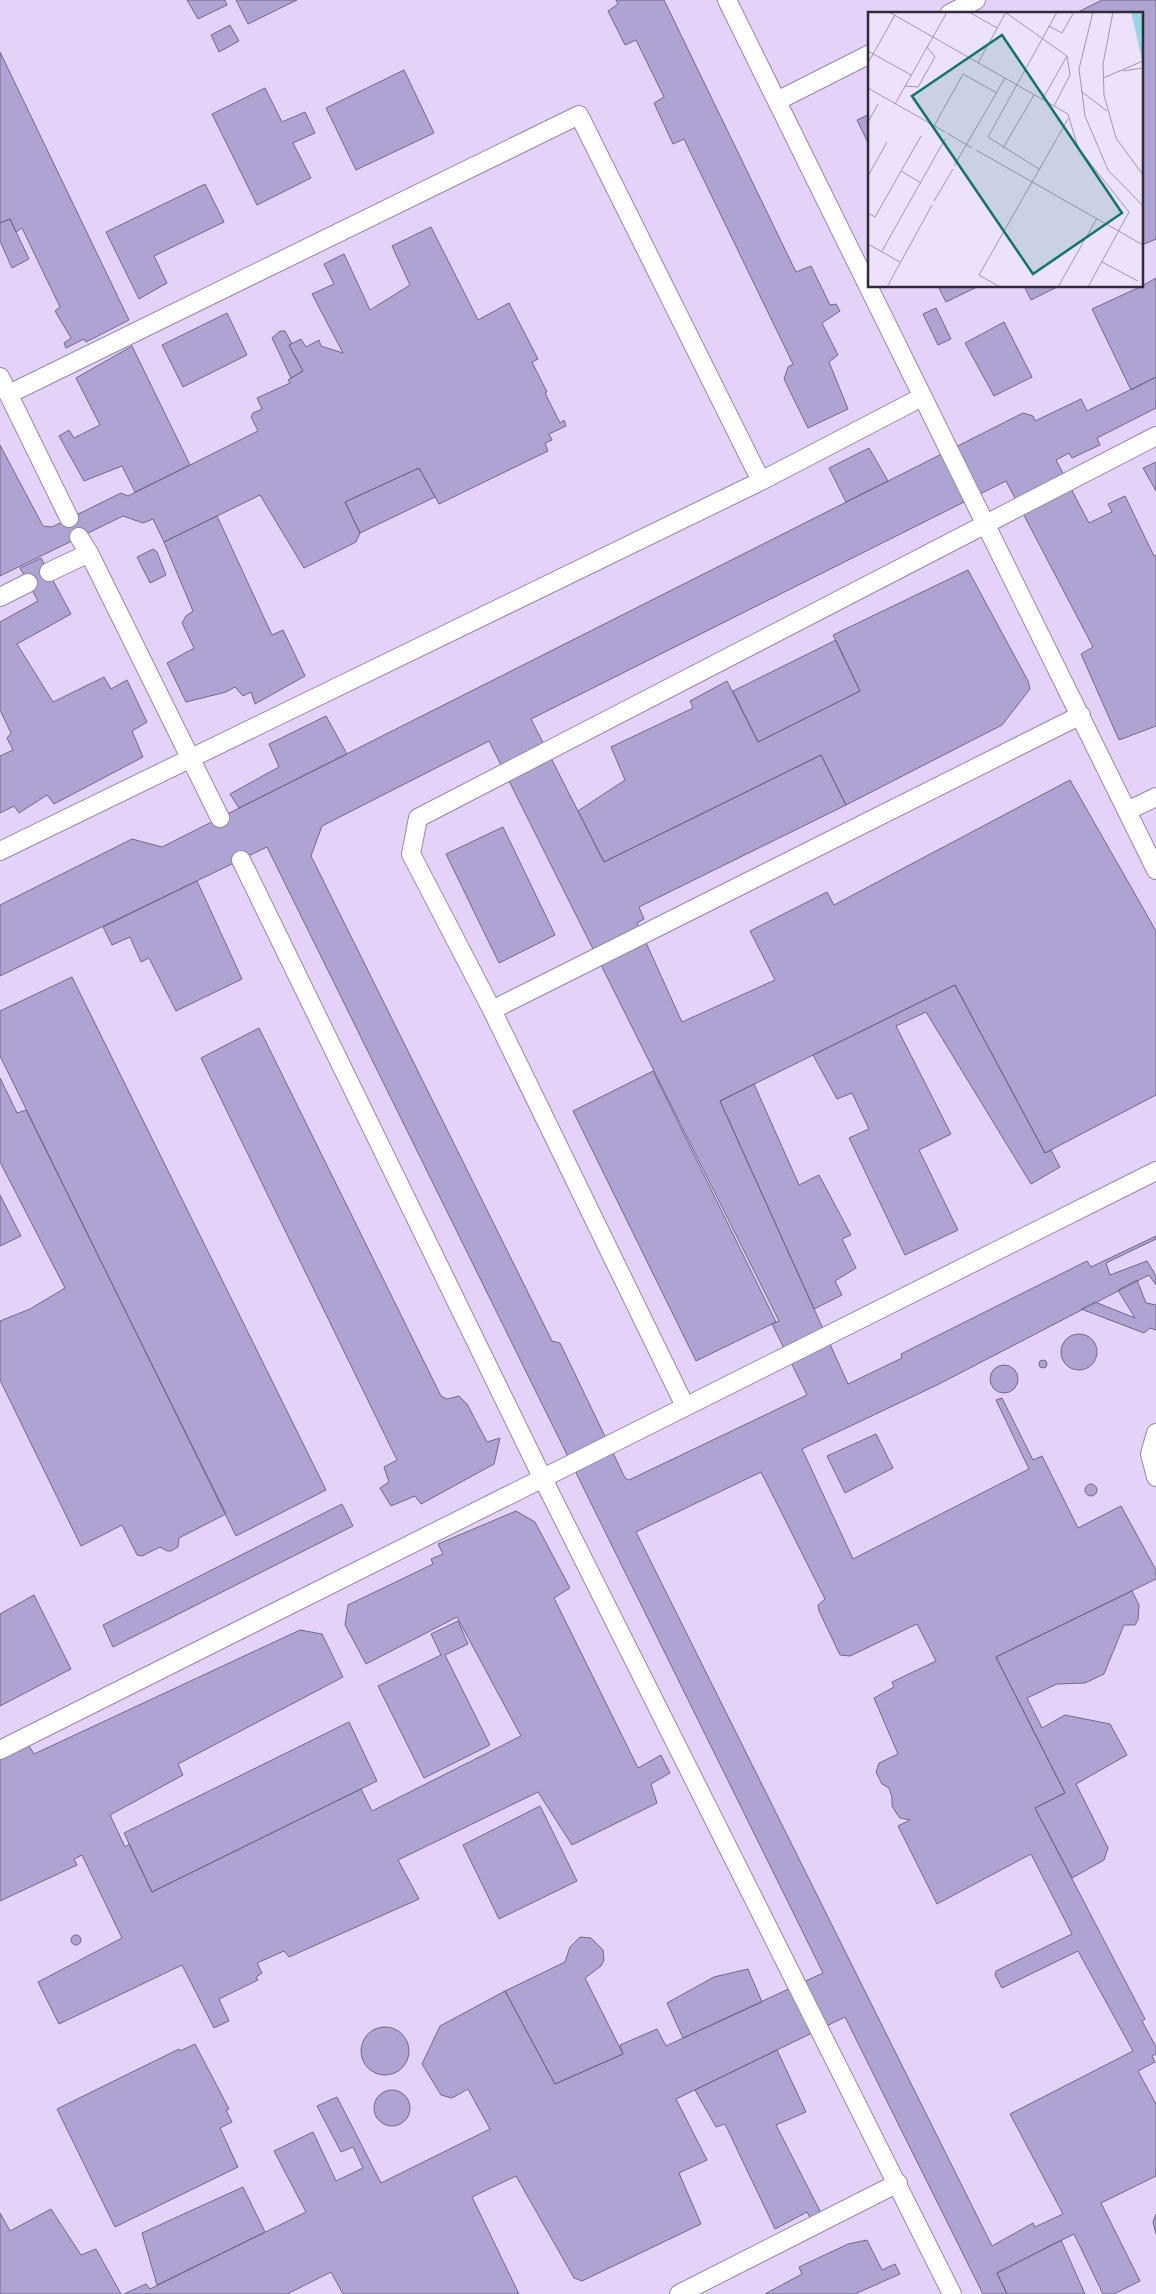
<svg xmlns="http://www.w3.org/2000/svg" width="1156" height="2294" viewBox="0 0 1156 2294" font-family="'IBM Plex Sans',sans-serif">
	<rect width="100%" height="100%" fill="#ede1fb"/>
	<!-- built -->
	<path fill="#e4d2f9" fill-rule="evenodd" d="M0,0H1156V2294H0ZM870,14H1142V286H870Z"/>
	<!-- building -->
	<path fill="#aea3d3" stroke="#706987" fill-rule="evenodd" d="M187,0H225L227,5L198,19Z
		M236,0H297L248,24Z
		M616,0H664L796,272L811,266L830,305L836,304L840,311L822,323L838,355L829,362L848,409L808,428L784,379L788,367L793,364L684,139L673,144L654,103L664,97L636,40L625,45L608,11L618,4Z
		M1102,0H1156V239L1142,245V14H1074Z
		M230,25L239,41L219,52L211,35Z
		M0,52L129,320L86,342L84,339L66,348L64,343L71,338L55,311L60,307L22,228L16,232L10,219L0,223Z
		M404,70L434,133L356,170L326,108Z
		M265,88L282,122L305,112L315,133L293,143L311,178L257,205L212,114Z
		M870,114V147L857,120Z
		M205,184L224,222L154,256L167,283L139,299L106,232Z
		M10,219L29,259L12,268L0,241V223Z
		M431,227L478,320L509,303L538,359L532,362L547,392L545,393L560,423L564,420L566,426L549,434L552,440L545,443L548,451L439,504L419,468L345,502L360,533L356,542L304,568L260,495L164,542L153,519L143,523L123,516L0,576V445L43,526L52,527L121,493L128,496L258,431L251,417L253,413L262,409L257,398L290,383L288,380L303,371L289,345L301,339L306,347L319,340L321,346L343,353L312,294L334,284L324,264L344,254L370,310L410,285L392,246Z
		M1156,278V377L1131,390L1092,309L1142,286Z
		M938,286H979L946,302Z
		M1024,286H1059L1031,300Z
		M936,308L951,339L938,345L923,314Z
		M227,313L247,355L183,387L162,345Z
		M1004,322L1032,377L994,396L965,343Z
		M280,331H285L292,344L289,345L303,371L291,378L272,338Z
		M132,346L190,465L135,492L122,466L84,481L59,436L69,430L74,438L100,425L76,378Z
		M1156,377V408L1097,438L1100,445L1072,458L1069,453L1056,460L1089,523L1112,512L1108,504L1125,496L1154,556L1156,555V726L1119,740L1081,654L1093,647L1006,481L531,719L604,862L821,755L846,805L639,907L644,919L637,923L682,1022L775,980L750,931L827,892L834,905L1070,780L1156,931V1095L1045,1153L955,985L720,1101L848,1384L902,1358L901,1354L1087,1261L1091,1267L1156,1236V1239L1106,1263L1110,1275L1147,1261L1156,1276V1285L1149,1275L939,1384L802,1449L853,1559L1029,1469L996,1400L1002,1398L1033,1460L1042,1456L1078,1528L1121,1506L1156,1570V1579L996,1657L1065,1793L1035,1808L1145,2019L1142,2021L1156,2047V2054L1152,2056L1155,2062L1138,2071L1156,2104V2176L1101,2203L1140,2281L1114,2294H1103L1074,2234L997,2273L1007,2294H983L845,2017L676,2099L707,2160L679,2173L701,2224L582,2281L574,2278L516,2176L472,2197L519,2294H343L331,2272L287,2294H124L146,2284L150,2289L306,2212L274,2151L313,2132L336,2181L363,2168L353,2147L341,2152L317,2106L337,2097L381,2183L490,2129L468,2089L452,2098L441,2095L422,2064L440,2026L505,1991L555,2084L623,2054L620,2045L657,2029L666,2046L823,1973L267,847L0,976V905L132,839L162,847L1023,413L1033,416L1035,421L1081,399L1087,411ZM489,741L779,1321L772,1324L807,1395L629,1480L625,1478L560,1343L552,1341L311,856L322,826ZM761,1472L825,1599L818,1605L819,1611L840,1655L850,1656L917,1624L936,1661L892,1682L894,1687L874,1698L898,1754L879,1763L876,1772L882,1784L889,1788L892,1797V1806L897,1814L900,1818L910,1820L898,1826L937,1904L1031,1854L1072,1934L996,1971L995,1975L1002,1988L1078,1951L1133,2051L1010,2114L1063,2214L1035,2227L1033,2223L992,2246L636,1532Z
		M869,448L888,481L846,502L829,468Z
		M1156,462V491L1143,468Z
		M419,468L435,497L360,533L345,502Z
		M217,516L272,635L283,630L305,676L255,704L251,692L243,696L235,687L226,692L186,702L167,663L194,648L182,623L186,616L193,611L164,542Z
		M153,549L157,552L166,575L150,583L137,557Z
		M41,558L71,614L17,644L53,702L104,677L111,689L127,680L147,722L132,731L143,757L54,804L47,795L19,813L14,806L0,813V756L13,750L7,738L11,733L0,710V622L38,601L20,568Z
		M968,570L1028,681L1030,689L1002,725L846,805L821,755L604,862L578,811L625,780L611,747L693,708L690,701L727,681L758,742L860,691L833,635Z
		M836,640L860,691L758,742L733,691Z
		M326,716L347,754L239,808L230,794L279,767L269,744Z
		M503,827L555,935L499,963L446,854Z
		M197,881L242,979L176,1011L149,958L141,962L130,937L112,945L103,927Z
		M72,977L326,1490L236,1536L0,1056V1011Z
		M955,985L1045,1153L1051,1150L1060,1167L1031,1184L926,1012L896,1026L951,1134L919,1150L958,1230L905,1255L849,1138L869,1129L852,1093L837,1099L813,1055Z
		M259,1028L441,1396L447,1399L459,1396L467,1404L487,1442L500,1438L494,1464L421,1504L415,1496L391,1506L380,1488L389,1482L384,1467L397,1460L201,1058Z
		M653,1071L776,1322L696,1361L573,1111Z
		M0,1078L17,1113L26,1110L226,1514L179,1538L178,1547L171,1551H167L160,1547L142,1556L137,1555L122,1525L81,1546L0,1380V1321L30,1309L65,1288L0,1162Z
		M754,1084L799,1185L819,1175L851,1235L842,1239L856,1268L835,1281L842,1295L814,1309L720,1101Z
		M0,1195L21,1236L0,1246Z
		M1137,1280L1146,1303L1156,1305V1330L1150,1328L1144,1333L1081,1309L1095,1302L1135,1318L1118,1290Z
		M1061 1352a18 18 0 1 1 36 0a18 18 0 1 1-36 0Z
		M1039 1364a4 4 0 1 1 8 0a4 4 0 1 1-8 0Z
		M990 1379a14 14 0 1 1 28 0a14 14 0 1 1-28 0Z
		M876,1434L893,1468L845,1493L827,1456Z
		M1085 1490a6 6 0 1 1 12 0a6 6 0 1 1-12 0Z
		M342,1504L353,1526L113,1647L103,1625Z
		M516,1511L535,1522L570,1588L554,1598L638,1768L661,1755L670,1773L651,1784L657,1803L572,1845L538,1792L398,1860L419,1899L289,1957L284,1951L257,1963L262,1973L256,1977L258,1980L219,1999L229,2021L214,2028L182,1965L59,2024L38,1982L122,1938L82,1855L74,1859L77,1865L0,1901V1760L29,1746L34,1754L300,1630L322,1634L343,1677L178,1764L183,1775L110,1815L125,1847L129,1844L152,1892L361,1789L372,1811L521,1736L457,1617L366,1664L345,1625L348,1605L433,1564L431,1559L443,1554L438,1544Z
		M1132,1591L1139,1605L1138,1620L1135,1625H1124L1104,1674L1085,1683L1057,1684L1027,1698L1042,1728L1065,1715L1110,1724L1127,1755L1076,1784L1108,1848L1104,1860L1072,1878L1035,1808L1065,1793L996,1657Z
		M34,1595L71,1669L0,1706V1614Z
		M458,1621L468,1644L445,1655L490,1745L424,1778L378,1686L441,1655L431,1634Z
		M349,1722L377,1781L152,1892L124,1833Z
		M540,1806L577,1881L499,1919L463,1845Z
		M71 1940a5 5 0 1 1 10 0a5 5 0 1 1-10 0Z
		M580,1937L591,1938L603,1950L604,1960L601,1966L585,1978L623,2054L555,2084L505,1991L565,1962L570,1947Z
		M748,1969L762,2002L683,2038L667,2003L714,1977Z
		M361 2051a24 24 0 1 1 48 0a24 24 0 1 1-48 0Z
		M195,2044L229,2109L226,2110L232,2122L220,2128L238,2167L115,2227L57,2109L179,2049L180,2051Z
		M777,2050L806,2112L776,2125L821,2213L811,2219L807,2212L775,2229L725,2124L716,2127L695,2090Z
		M374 2108a18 18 0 1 1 36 0a18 18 0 1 1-36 0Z
		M243,2187L265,2232L157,2285L142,2233Z
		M51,2209L81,2255L96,2249L121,2294H0V2213L10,2231Z
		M1156,2214V2234L1153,2222Z
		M867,2240L882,2270L895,2264L900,2274L855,2294H765L802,2274L799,2267L848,2244Z
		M1061,2240L1085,2294H1007L997,2273Z"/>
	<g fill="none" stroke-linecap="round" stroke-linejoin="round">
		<defs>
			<path id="service" d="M727,0L1156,870
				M949,14L976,0
				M777,101L870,54
				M0,377L69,518
				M9,394L579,115L761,481
				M79,537L89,553L220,818
				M49,572L89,553
				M0,597L28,583
				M1127,811L1156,797
				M0,851L761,481L922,397
				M241,860L542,1477L952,2294
				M492,1010L1081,715
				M685,1406L492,1010L411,854L418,818L1156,436
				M1156,1433L1150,1454L1156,1477
				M0,1750L1156,1171
				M679,2294L898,2183"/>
		</defs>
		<!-- service casing -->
		<use href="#service" stroke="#9788a6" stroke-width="20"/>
		<!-- service -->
		<use href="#service" stroke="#fff" stroke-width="18"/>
	</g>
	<!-- overview -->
	<g transform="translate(868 12)">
		<rect width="275" height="275" fill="#ede1fb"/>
		<path d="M263,0H275L274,48Z" fill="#96d8e6"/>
		<path fill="none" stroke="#a298ad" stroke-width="1" d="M21,0L200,102L210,136L261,200L220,275M101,0L129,16M137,0L199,44L202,63L186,94M225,0L211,57L217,104L240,158L275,194M245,0L235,52L236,83L248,126L275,163M181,14L194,21L206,0M0,39L43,63M0,51L27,3M110,51L138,0M255,59L275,56M235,66L275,49M37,74L50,75L67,45L59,35M0,76L77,120M214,80L239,99M174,88L199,44M27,92L79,0M0,110L10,92M66,114L95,62L129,81M79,121L104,136M135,136L166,83M108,138L275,233M86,154L137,66M171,157L120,125L189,0M33,159L53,171M0,164L19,130M66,189L85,157M0,201L7,205L53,124M0,232L32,250M14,239L77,127M234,250L270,269M19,275L64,193M132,275L111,263L200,107M190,275L229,206"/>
		<path fill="#0f766e" fill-opacity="0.15" stroke="#0f766e" stroke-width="2.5" d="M134,23L254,201L165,262L44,84Z"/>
		<rect width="275" height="275" fill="none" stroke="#312b38" stroke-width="2.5"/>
	</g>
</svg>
